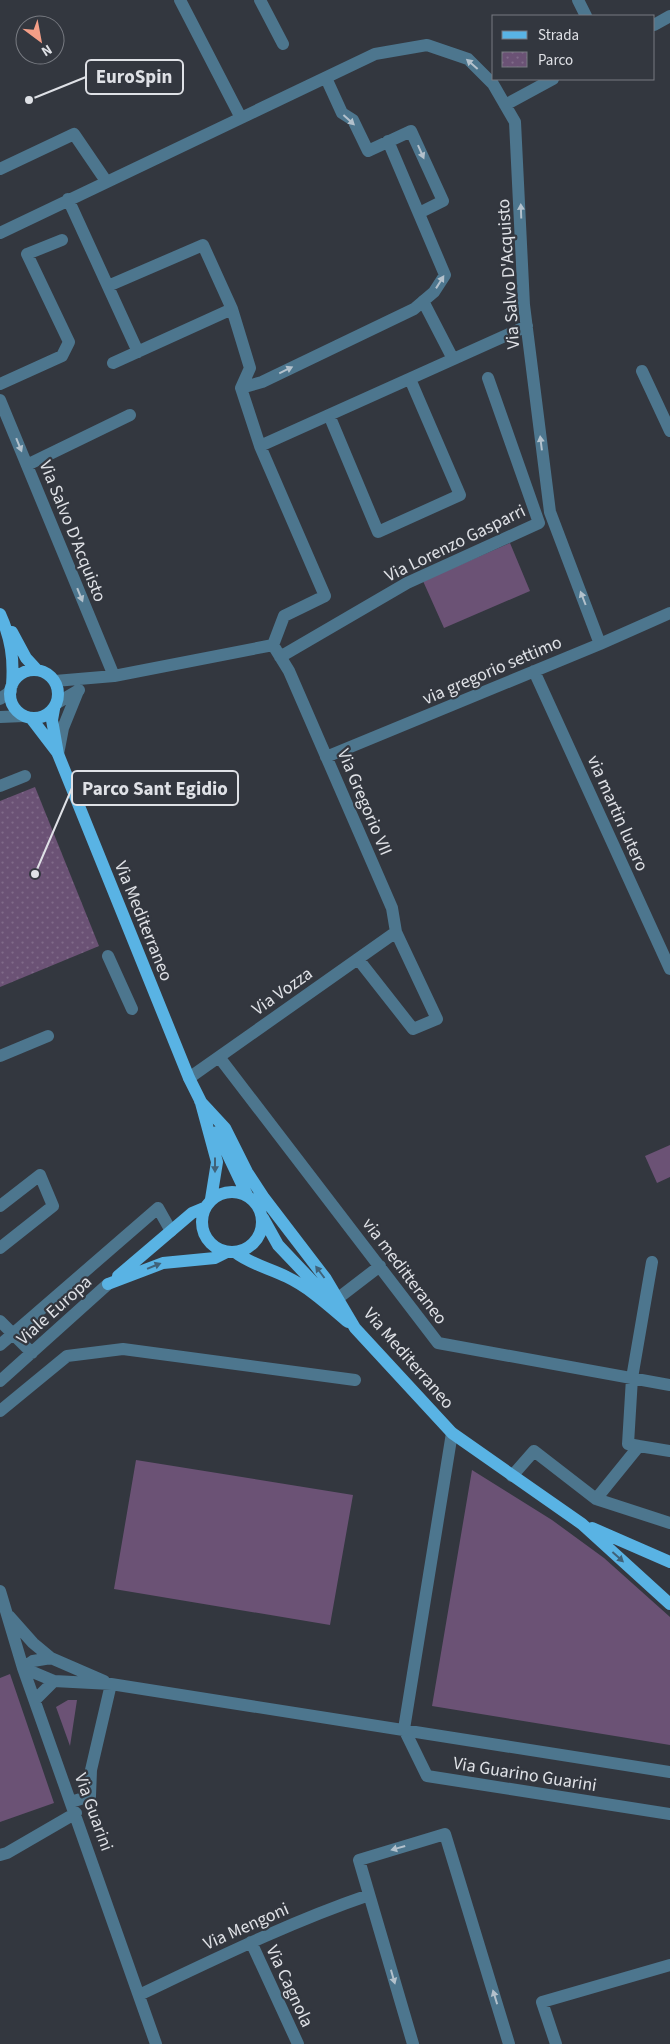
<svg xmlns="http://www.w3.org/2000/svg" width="670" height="2044" viewBox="0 0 670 2044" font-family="'Source Sans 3',sans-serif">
	<defs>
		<pattern id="park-dots" width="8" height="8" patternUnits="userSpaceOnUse" patternTransform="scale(1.25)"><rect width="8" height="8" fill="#6b5275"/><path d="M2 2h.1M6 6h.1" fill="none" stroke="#806b89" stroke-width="1.8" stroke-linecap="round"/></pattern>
	</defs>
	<rect width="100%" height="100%" fill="#33373f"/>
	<!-- grass -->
	<path fill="#6b5275" d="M510,543L530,591L444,628L423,581Z
		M670,1145V1177L657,1183L645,1156Z
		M136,1460L353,1495L330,1625L114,1589Z
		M472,1470L552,1520L604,1558L670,1617V1745L432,1706Z
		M10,1674L54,1803L0,1822V1678Z
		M68,1700H77L70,1746L56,1707Z"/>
	<!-- park -->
	<path fill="url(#park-dots)" d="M35,787L99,946L0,987V801Z"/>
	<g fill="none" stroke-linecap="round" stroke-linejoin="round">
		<!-- minor -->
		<path stroke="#4d768e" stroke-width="12" d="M180,0L241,118
			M260,0L283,44
			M578,0L586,16
			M654,25L670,16
			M326,78L342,113L353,120L368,151L411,131L443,201L419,213
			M505,105L553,79
			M0,169L74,134L106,181
			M68,199L138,352
			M0,233L375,54L427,45L468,59L493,84L515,122L524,305L550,512L600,644
			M108,286L203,245L232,309L113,363
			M423,301L453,359
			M232,309L250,368L241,388
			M642,371L670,431
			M0,384L62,356L69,342L27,254L62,240
			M241,388L262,382L414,309L434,292L445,275L388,141
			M241,388L260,446L325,596L284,616L273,645
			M0,400L114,676
			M329,415L378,532L460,495L410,379
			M260,446L527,326
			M27,465L130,415
			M280,657L407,583L539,523L488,378
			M534,671L670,969
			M55,681L114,676L273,645L289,671L392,908L396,932L437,1019L413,1029L358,959
			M0,699L11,691
			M57,703L79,690
			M0,717L24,716
			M58,754L63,728L78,691
			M326,757L600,644L670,613
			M0,786L25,776
			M108,956L132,1009
			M0,1056L48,1036
			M219,1057L438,1343L670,1385
			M189,1078L396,932
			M0,1206L40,1175L53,1206L0,1248
			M337,1299L380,1266
			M0,1321L32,1353
			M0,1345L158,1208L171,1231
			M0,1381L108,1284
			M0,1411L67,1356L123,1349L355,1380
			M639,1446L628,1444L632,1378L652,1262
			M512,1476L534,1451L596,1499L670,1523
			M596,1499L639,1446L670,1451
			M0,1591L23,1668L156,2044
			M9,1616L33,1643L51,1658L104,1681
			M23,1668L54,1681L111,1684L670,1772
			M23,1668L33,1661L51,1658
			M35,1700L54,1681
			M404,1729L452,1433
			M404,1729L427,1776L670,1814
			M71,1802L90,1796L91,1770L111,1684
			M0,1855L7,1853L76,1813
			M251,1942L298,2044
			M139,1995C215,1959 290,1922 369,1895
			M413,2044L359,1860L445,1834L509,2044
			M556,2044L542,2002L670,1965"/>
		<!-- major -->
		<path stroke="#59b3e4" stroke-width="12" d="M0,614C11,638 14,659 12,685
			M12,632L26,658L37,670
			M10 694a24 24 0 1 1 48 0a24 24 0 1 1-48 0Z
			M54,709L52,720L58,754L189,1078L204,1108
			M31,718L57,752
			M200,1101L225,1128L247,1172L264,1198L326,1279L355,1328L452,1433L582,1524L670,1604
			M201,1103L217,1162L211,1199
			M217,1132L247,1195
			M202 1222a30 30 0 1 1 60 0a30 30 0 1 1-60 0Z
			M263,1218L278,1245L332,1302
			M235,1252C250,1264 269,1268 287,1277C310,1288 329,1306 348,1322
			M118,1276L192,1213L204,1208
			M108,1284L163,1263L215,1258L227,1252
			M592,1528L670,1562"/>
	</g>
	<!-- one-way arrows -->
	<defs><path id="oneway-solid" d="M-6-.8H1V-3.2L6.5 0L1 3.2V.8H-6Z" transform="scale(1.25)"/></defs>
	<g fill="#b3c1cc">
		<use href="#oneway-solid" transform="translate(472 64) rotate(-139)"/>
		<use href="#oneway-solid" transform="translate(349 120) rotate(42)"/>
		<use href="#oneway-solid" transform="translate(421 152) rotate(66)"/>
		<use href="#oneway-solid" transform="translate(521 211) rotate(-92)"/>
		<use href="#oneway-solid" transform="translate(440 282) rotate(-58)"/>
		<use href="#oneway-solid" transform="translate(286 370) rotate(-26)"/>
		<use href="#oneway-solid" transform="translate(541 443) rotate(-97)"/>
		<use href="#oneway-solid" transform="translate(19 445) rotate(68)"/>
		<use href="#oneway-solid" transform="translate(80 595) rotate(68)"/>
		<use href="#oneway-solid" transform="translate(583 598) rotate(-111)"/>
		<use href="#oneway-solid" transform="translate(398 1848) rotate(164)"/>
		<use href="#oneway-solid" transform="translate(393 1977) rotate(74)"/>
		<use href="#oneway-solid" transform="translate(495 1997) rotate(-107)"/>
	</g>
	<g fill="#406279">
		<use href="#oneway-solid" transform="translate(215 1165) rotate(90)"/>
		<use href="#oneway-solid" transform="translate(154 1266) rotate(-22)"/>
		<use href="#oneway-solid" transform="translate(320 1272) rotate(-127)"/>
		<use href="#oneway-solid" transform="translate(618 1557) rotate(42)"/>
	</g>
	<g text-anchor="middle" stroke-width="4.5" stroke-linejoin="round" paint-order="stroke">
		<!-- street labels -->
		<g font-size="18" fill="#dfe1e6" stroke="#33373f">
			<text transform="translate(508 274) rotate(-94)" y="6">Via Salvo D'Acquisto</text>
			<text transform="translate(73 531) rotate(68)" y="6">Via Salvo D'Acquisto</text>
			<text transform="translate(455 543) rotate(-26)" y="6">Via Lorenzo Gasparri</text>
			<text transform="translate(492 670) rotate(-23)" y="6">via gregorio settimo</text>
			<text transform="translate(365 802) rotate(67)" y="6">Via Gregorio VII</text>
			<text transform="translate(618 813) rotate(66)" y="6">via martin lutero</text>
			<text transform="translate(144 921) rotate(68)" y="6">Via Mediterraneo</text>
			<text transform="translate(282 991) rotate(-35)" y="6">Via Vozza</text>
			<text transform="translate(405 1271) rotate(53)" y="6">via meditteraneo</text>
			<text transform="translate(54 1310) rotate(-42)" y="6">Viale Europa</text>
			<text transform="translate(409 1358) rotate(49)" y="6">Via Mediterraneo</text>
			<text transform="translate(525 1774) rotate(9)" y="6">Via Guarino Guarini</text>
			<text transform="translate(94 1812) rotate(70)" y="6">Via Guarini</text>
			<text transform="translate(246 1926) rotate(-24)" y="6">Via Mengoni</text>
			<text transform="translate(290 1986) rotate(65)" y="6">Via Cagnola</text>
		</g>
	</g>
	<!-- callouts -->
	<path fill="none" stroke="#dfe1e6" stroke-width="2" d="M29 100L86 77M35 874L72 788"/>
	<g fill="#dfe1e6" stroke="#33373f" stroke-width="2">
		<circle cx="29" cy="100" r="5"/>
		<circle cx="35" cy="874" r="5"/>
	</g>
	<g fill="#33373f" stroke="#dfe1e6" stroke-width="2">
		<rect x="86" y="60" width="97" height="34" rx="5"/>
		<rect x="72" y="771" width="166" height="34" rx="5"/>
	</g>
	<g font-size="19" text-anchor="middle" font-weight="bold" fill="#dfe1e6">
		<text x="134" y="83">EuroSpin</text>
		<text x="155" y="795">Parco Sant Egidio</text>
	</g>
	<!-- legend -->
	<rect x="492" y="15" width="162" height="65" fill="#33373f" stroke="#787b82"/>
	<rect x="502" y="31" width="25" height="8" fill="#59b3e4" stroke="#787b82"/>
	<text x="538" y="40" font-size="15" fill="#dfe1e6">Strada</text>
	<rect x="502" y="52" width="25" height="15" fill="url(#park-dots)" stroke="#787b82"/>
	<text x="538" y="65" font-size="15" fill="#dfe1e6">Parco</text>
	<!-- north arrow -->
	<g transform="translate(40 40) rotate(148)"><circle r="24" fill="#33373f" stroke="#787b82"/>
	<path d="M0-4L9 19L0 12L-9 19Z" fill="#f49e87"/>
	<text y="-8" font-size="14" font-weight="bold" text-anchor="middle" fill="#dfe1e6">N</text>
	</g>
</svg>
